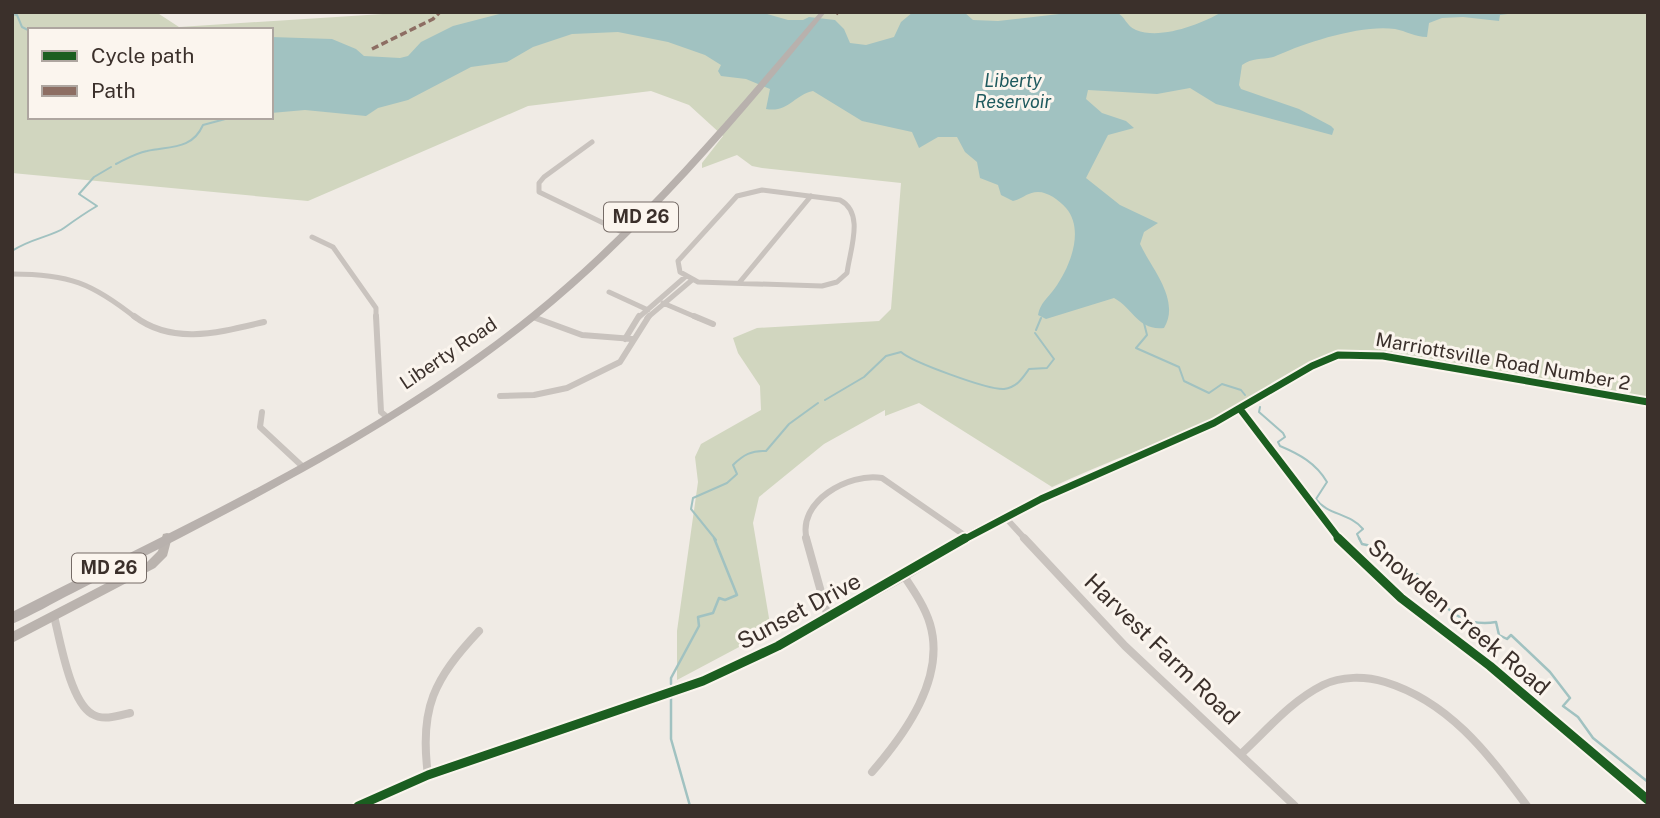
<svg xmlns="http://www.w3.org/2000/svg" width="1660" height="818" viewBox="0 0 1660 818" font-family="'Public Sans',sans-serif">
	<rect width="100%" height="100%" fill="#f0ebe5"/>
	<!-- green -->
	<path fill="#d1d6bf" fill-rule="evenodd" d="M12,12H156L179,27L414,12H1648V397L1367,350C1309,348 1264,394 1214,418C1161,443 1105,462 1052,487L919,403L885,416V410L824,444L759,497L753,523L771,630L677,680V631L698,482L695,457L701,444L761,410L760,386L738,353L733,338L757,328L879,321L891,309L901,183L762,168L752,166L737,155L702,168V163L723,136L689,105L651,91L528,106L308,201L12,173ZM30,30H271V117H30Z"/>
	<!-- water -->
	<path fill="#a1c2c1" d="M507,12H760L788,20H803L809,17L835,20L844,29L850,43L866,45L894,37L901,22L913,12H964L973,20L998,21L1068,13L1116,12C1126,17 1126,26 1136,30C1161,40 1201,24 1222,12H1523L1500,15L1499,21L1463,17L1442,18L1429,23L1427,37C1415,37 1406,31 1395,29C1363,24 1307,42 1278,55C1266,61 1254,56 1242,65L1239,85L1241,89L1299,109L1331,126L1334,129L1332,135L1216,104L1190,88L1157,94L1088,90L1086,99L1102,113L1126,121L1134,128L1108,135L1086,178L1120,205L1158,223L1144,232L1140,244C1151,268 1181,300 1164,328C1138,331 1133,308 1114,298L1046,319L1038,315C1040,303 1048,298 1055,288C1070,267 1085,230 1066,208C1059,200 1048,192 1038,192C1027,192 1023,199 1013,201L1001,195L998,185L980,178L977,162L965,152L957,137H938L919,148L912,132L862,121L813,91C794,95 788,113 766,109L770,89L746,79L721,76L718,71L721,65L705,55L668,42L618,32L572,34L533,47L507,62L471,67L408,100L378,108L366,116L305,110L271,113V37L332,39L356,49L364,56L400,58L408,56L421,42L453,26Z"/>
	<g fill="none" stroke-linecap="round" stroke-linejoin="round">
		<!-- stream-far1 -->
		<path stroke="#a1c2c1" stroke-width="2" d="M12,14L17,15L22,27L30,31
			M116,164C126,159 136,153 147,151C170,146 192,150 203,125L229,118
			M12,251C29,239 53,236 64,228C75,220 85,213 97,206L79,194L94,177L111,167
			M1144,323L1147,335L1136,348L1179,367L1184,381L1209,393L1222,384L1241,390L1245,395
			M1036,330L1041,318
			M825,400L864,377L886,356L901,352C912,362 988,390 1004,389C1017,387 1022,379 1029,369L1047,368L1054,359L1035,333
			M1260,407L1259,412L1283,433L1285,437L1278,442L1280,446C1299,454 1316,463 1327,482L1316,499C1327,515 1350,513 1363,529L1357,534L1360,540
			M716,540L691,509L693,498L727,483L737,474L733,465C743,455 752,450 766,451L789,424L818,403"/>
		<!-- stream -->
		<path stroke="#a1c2c1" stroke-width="2.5" d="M1359,538L1362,544L1376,547L1389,562L1418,575L1419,581C1445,605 1458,628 1496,622L1499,635L1507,639L1511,635L1550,672L1570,698L1563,706L1578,717L1593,738L1648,782
			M671,684V678L699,626L698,617L713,613L719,598L725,600L737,595L714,538
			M671,698V739L690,806"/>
		<!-- street-far2 -->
		<path stroke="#c9c3be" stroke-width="5" d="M592,142L544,177L539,183V192L624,233
			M762,190L840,200C865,213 850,249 847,273L837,282L822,286L698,282L680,272L678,261L737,196Z
			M312,237L333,247L376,308V318
			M12,274C69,274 92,283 136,318
			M739,283L811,196
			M609,292L648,310
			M663,303L698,318
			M638,318L685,277
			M647,318L692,280"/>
		<!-- street-far1 -->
		<path stroke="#c9c3be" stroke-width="6" d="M134,316C173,346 221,332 264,322
			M376,316L381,412L387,417
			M694,316L713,324
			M533,317L582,335L633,339
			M625,339L639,316
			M500,396L534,395L567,388L620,362L649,316
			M1240,409L1340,540
			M262,412L260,427L302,466
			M1005,517L1026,540
			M807,540C796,502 849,472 882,478L967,537"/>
		<!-- street -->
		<path stroke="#c9c3be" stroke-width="8" d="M806,538L828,617
			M1024,538L1125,646L1295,806
			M1338,538L1401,598L1490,666L1648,800
			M54,616C60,640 70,701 92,714C103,721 118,716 130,713
			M1241,754C1267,730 1291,701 1323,685C1341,676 1365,676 1385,682C1450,702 1488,754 1527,806
			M872,772C905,734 946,678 930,624C925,607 914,591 904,576
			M428,775C419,708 434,679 479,631"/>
		<!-- secondary -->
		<path fill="#bab3ae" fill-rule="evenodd" d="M1338,352L1383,353L1648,399V405L1383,359L1339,358L1315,368L1217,425L1044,502L971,540L908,579L782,649L707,685L429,781L373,806H352L354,802L428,769L700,677L774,643L900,573L963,534L1038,496L1211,421L1309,364Z
			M167,533L171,534L172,537L167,556L155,568L12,643V632L147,562L158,551L163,534Z"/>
		<!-- primary -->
		<path fill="#b8b1ad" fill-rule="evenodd" d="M820,12H826C740,119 643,232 536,319C428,406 305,473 182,537C146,556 109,574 73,593C53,603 33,615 12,624V612C189,522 375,439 530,314C639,226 729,118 820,12Z"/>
		<!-- quiet -->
		<path stroke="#8d6e63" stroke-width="3.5" stroke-dasharray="7 3.5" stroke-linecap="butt" d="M836,14L838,12
			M372,49L433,19L440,12"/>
		<defs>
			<path id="cycleway-far1" d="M1240,409L1340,540
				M963,540L1041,499L1214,423L1312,366L1338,355L1383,356L1648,402"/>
			<path id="cycleway" d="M1338,538L1401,598L1490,666L1648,800
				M358,806L428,775L703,681L778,646L965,538"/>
		</defs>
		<!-- cycleway-far1 casing -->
		<use href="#cycleway-far1" stroke="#fbf5ee" stroke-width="11"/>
		<!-- cycleway casing -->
		<use href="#cycleway" stroke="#fbf5ee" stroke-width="13"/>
		<!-- cycleway-far1 -->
		<use href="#cycleway-far1" stroke="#1b5e20" stroke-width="7"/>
		<!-- cycleway -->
		<use href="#cycleway" stroke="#1b5e20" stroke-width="9"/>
	</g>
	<g text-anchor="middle" stroke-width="6" stroke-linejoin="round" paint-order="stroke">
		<!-- far-water labels -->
		<g font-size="18" font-style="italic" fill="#1f5a5e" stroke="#fbf5ee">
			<text x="1013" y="87">Liberty<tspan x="1013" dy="21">Reservoir</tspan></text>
		</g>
		<!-- shield labels -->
		<g fill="#fbf5ee" stroke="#756b66" stroke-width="2">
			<rect x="604" y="202.5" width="74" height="29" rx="5"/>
			<rect x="72" y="553.5" width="74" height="29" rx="5"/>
		</g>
		<g font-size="18" font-weight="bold" fill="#3b302b">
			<text x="641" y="223">MD 26</text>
			<text x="109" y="574">MD 26</text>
		</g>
		<!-- street labels -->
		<g font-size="19" fill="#3b302b" stroke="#fbf5ee">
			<text transform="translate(448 353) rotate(-34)" y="7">Liberty Road</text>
			<text transform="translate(1503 361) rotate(10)" y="7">Marriottsville Road Number 2</text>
		</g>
		<!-- near-street labels -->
		<g font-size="23" fill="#3b302b" stroke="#fbf5ee">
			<text transform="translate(799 611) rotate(-28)" y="8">Sunset Drive</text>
			<text transform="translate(1459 617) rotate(40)" y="8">Snowden Creek Road</text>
			<text transform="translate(1162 649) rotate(44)" y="8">Harvest Farm Road</text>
		</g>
	</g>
	<!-- border -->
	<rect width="1660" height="818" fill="none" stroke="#3b302b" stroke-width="28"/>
	<!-- legend -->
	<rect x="28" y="28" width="245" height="91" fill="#fbf5ee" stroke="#aea6a0" stroke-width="2"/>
	<rect x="42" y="51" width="35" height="10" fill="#1b5e20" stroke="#aea6a0" stroke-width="2"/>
	<text x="91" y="63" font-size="21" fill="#3b302b">Cycle path</text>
	<rect x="42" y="86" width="35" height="10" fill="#8d6e63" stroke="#aea6a0" stroke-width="2"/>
	<text x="91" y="98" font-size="21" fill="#3b302b">Path</text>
</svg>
